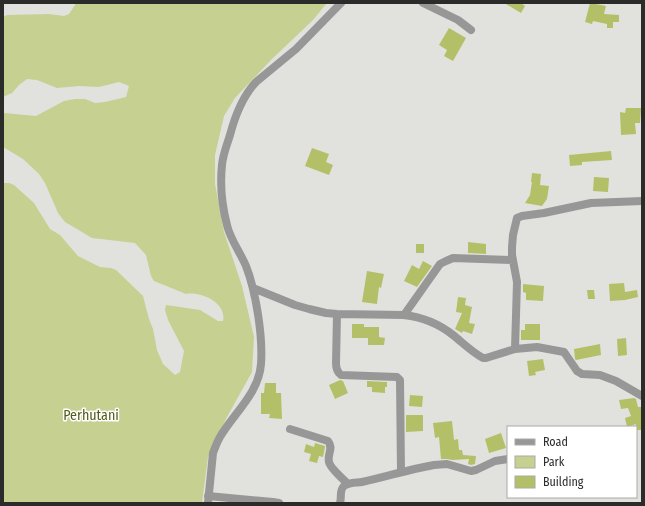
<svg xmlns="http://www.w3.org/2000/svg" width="645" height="506" viewBox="0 0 645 506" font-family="'Fira Sans Condensed',sans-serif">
	<rect width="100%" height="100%" fill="#e1e2dd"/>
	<!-- green -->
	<path fill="#c6d091" d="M75,3H327L313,20L272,59L235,98L224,116L215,155V184L224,232L242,286L254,337L252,372L227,417L208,457L202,503H3V183H9L14,185L34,203L50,229L60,235L78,256L100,267L111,268L116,270L143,296L149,319L153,329L157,350L163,364L175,375L180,372L184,351L168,320L165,310L166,305L200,310L218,321H223C227,303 201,291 186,294L154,281L151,276L146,255L135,243L92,238L65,222L58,213L45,183L39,174L23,159L3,147V114L4,113L36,116L64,101L75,99H85L95,103L105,102L126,97L129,86L119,82L99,87L79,86L57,88L37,80L27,79L19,85L12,93L3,97V17L7,15L49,14L64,16L69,14L75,5Z"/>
	<!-- building -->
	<path fill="#b4c067" d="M504,3H521L525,6L521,13Z
		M590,3L606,6L604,14L619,15V22H613V28H607V24L593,21L592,24L585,22Z
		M449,28L466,38L453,61L444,56L447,50L439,45Z
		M626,108H641L640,123H635L636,134L621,135L620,112L625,113Z
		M312,148L329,154L326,162L333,165L329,175L305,166Z
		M611,151L612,160L582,162V165L570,166L569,155Z
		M532,173L541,174L540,185L549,186L547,199L542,206L525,203L530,195L532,182H531Z
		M594,177L609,178L608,192L593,191Z
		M468,242L486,244V254L468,253Z
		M416,244H424V253H416Z
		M423,261L432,266L417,287L404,281L412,265L419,269Z
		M367,271L384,274L381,288L379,287L377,304L362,302Z
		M624,283L625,292L637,290L638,297L625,300L610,301L609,284Z
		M523,284L544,286L543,301L526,300V293L523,292Z
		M587,290H594L595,299H588Z
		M458,297L466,298L465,305L472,307L469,323L475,324L472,334L463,331L462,333L455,329L462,313L456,312Z
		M352,324H364V327H379V337L385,338L384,345H368V338H352Z
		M525,324H540V340H521V330H525Z
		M626,338L627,355L618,356L617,339Z
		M600,344L601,355L576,360L575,359L574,349Z
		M543,359L545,370L535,372L536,375L529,376L527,361Z
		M340,380L343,381L348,393L335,399L329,385Z
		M367,381L387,382V387H385V393L372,392V387H367Z
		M265,383H276V393H281L282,419L269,418L270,414H261V393H264Z
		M410,395L423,396L422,407L409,406Z
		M634,398L636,399L638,407H642V430H636V424L627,427L625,418L631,416L628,408L621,409L619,400Z
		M406,415H423V431L406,432Z
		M452,421L454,440L458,439L459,450H462L463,455L476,456L475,464L471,465L468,464L469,459L453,460L447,459H441L439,437L435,438L433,423Z
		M501,433L506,448L489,453L485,439Z
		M315,443L325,446V447L323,457L319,456L317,463L309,461L311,454L304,452L306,444L314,447Z"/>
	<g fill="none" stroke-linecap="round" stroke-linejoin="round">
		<!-- minor -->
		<path stroke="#989798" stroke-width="8" d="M423,3L458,20L471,30
			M642,201L591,203L544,213L522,216L517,218L513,235L512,247V255L517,282L515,349L537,347L564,352L577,371L582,374L600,375L616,381L642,396
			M253,288L295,305L309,309L326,313L337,314L404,315C422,317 439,324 453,335C463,343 472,352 483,358H486L515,349
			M337,314L336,363C336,368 337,372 341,375L397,377L400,380L401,472
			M404,315L440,264L446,261L453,258L513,260
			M290,429L328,441C334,448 327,454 329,462C330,468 343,479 348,484
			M208,496L273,502L279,503
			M208,503L213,453C215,448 217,442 220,437C234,413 259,393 261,364C263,336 256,292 246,266C240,252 230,239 227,225C222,206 220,184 222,165C223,154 227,145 230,135C235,116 242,97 256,82L296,49L341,3
			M340,503C342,497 339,490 344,486C349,482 357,483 362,482C386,477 410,469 434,465L447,464L471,471L476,470L495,461L508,459"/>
	</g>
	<g text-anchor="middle" stroke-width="3" stroke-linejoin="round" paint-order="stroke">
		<!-- park labels -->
		<g font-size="14" fill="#545c1b" stroke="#fff">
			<text x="91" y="420">Perhutani</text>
		</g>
	</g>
	<!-- border -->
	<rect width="645" height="506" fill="none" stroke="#2b2b29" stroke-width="8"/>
	<!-- legend -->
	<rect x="507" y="426" width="130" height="72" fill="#ffffff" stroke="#aaaaa9"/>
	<rect x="515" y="439" width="20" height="6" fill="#989798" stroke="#aaaaa9"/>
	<text x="543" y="446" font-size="12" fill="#2b2b29">Road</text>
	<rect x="515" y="456" width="20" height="12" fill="#c6d091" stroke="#aaaaa9"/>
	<text x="543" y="466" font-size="12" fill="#2b2b29">Park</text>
	<rect x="515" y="476" width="20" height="12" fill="#b4c067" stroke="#aaaaa9"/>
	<text x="543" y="486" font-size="12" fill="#2b2b29">Building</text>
</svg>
